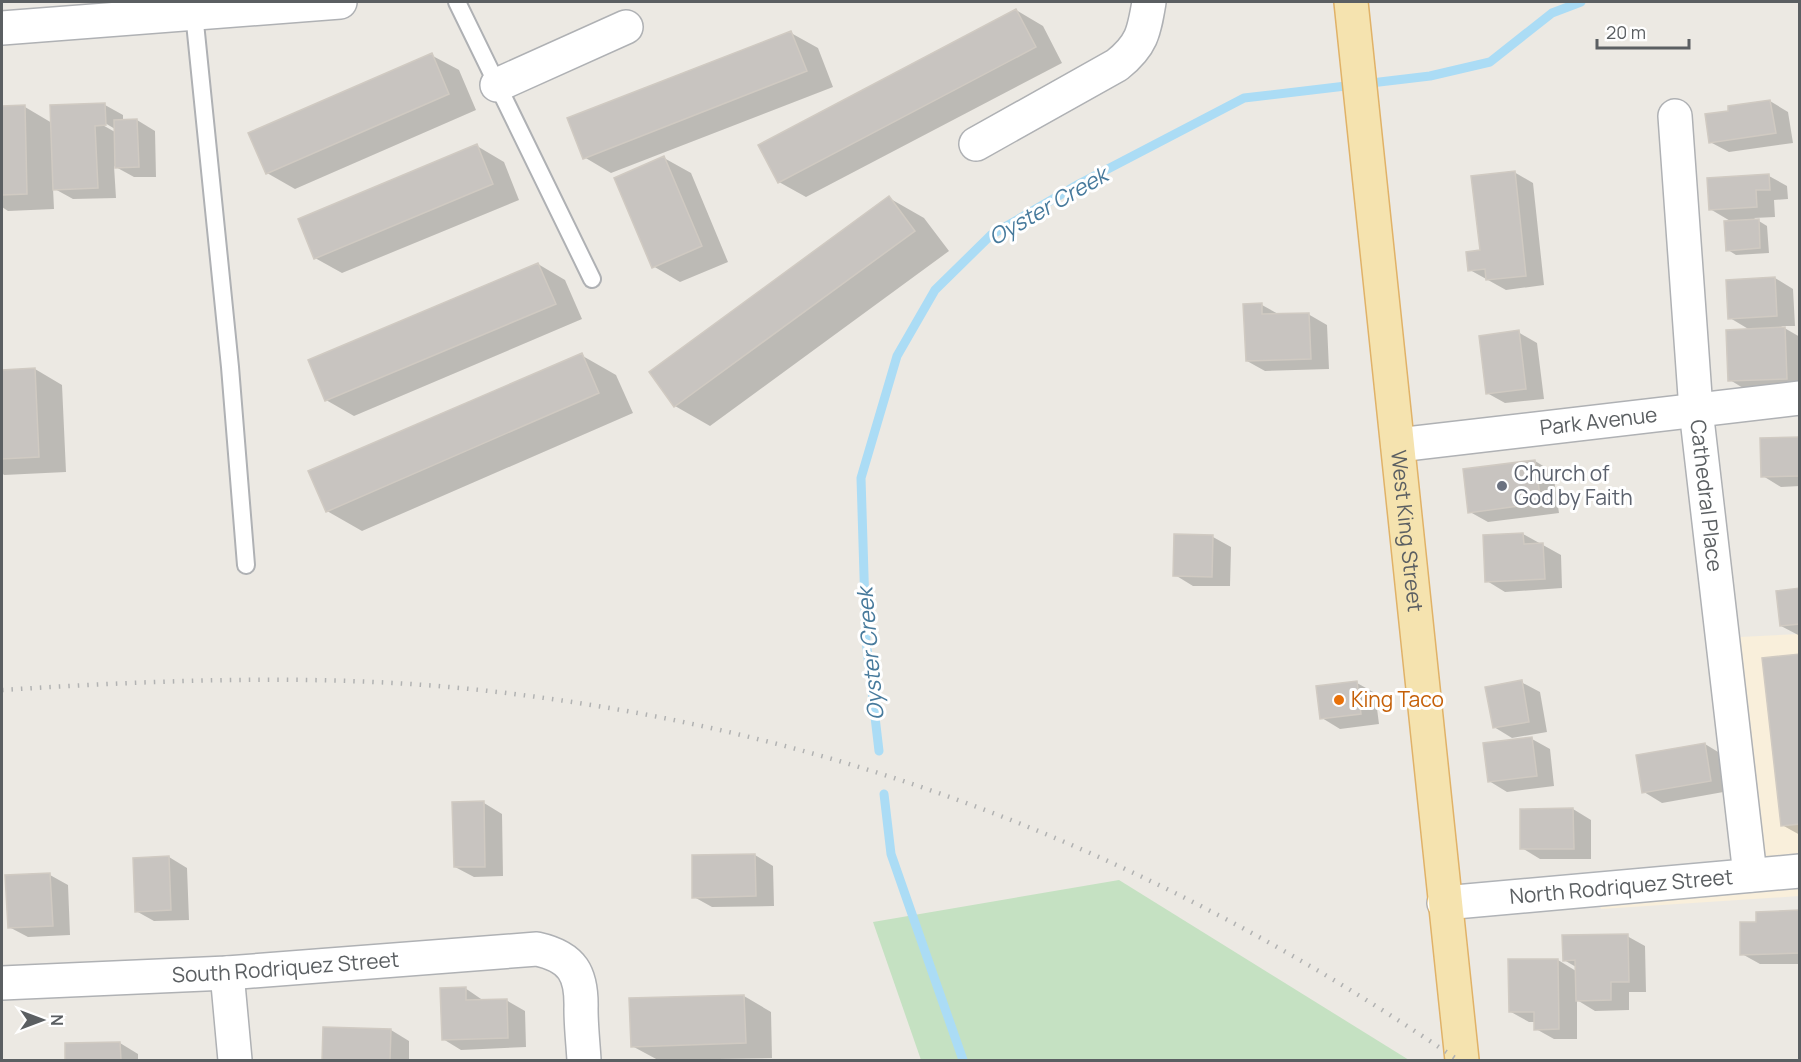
<svg xmlns="http://www.w3.org/2000/svg" width="1801" height="1062" viewBox="0 0 1801 1062" font-family="Manrope,sans-serif">
	<rect width="100%" height="100%" fill="#ece9e3"/>
	<!-- commercial -->
	<path fill="#f9efdb" d="M1799,634V856L1766,859L1740,637Z
		M1799,887V896L1601,909L1600,905Z"/>
	<!-- green -->
	<path fill="#c5e1c2" d="M1119,880L1409,1060H921L873,922Z"/>
	<!-- shadow -->
	<path fill="#0003" fill-rule="evenodd" d="M1016,10L1043,26L1062,63L806,197L779,182Z
		M791,33L818,48L833,87L611,173L584,157Z
		M431,55L459,70L476,110L295,189L267,173Z
		M1770,101L1788,112L1793,143L1729,152L1710,142L1730,112Z
		M105,105L123,115V121L137,120L155,131L156,177H134L114,166L116,198L73,199L53,188L54,209L8,211L2,207V108L25,107L52,123ZM100,120L115,129V132L99,123Z
		M477,146L504,162L519,200L342,273L315,258Z
		M664,158L691,173L728,262L680,282L653,266Z
		M1514,172L1533,183L1544,285L1506,290L1470,270L1481,252Z
		M1769,176L1787,186L1788,199L1774,200L1775,217L1754,218L1767,226L1769,253L1736,255L1728,250L1732,222L1710,209Z
		M889,198L924,218L949,251L710,426L675,406Z
		M538,264L565,280L582,319L354,416L326,400Z
		M1775,278L1793,289L1795,326H1781L1800,337V389L1748,391L1730,380L1750,330L1730,318Z
		M1262,305L1280,315L1308,314L1327,325L1329,369L1265,371L1247,361L1245,306Z
		M1518,332L1537,343L1544,399L1505,403L1487,393Z
		M581,355L616,375L633,413L362,531L327,511Z
		M35,369L62,385L66,472L4,475L2,473V371Z
		M1800,439V486L1781,487L1763,476Z
		M1535,461L1553,472L1559,513L1488,522L1470,512Z
		M1523,534L1561,555L1562,588L1505,592L1487,581Z
		M1213,537L1231,547L1230,586H1193L1175,575Z
		M1800,590V636L1781,626Z
		M1800,655V835L1782,825Z
		M1521,682L1540,692L1547,732L1512,738L1494,727Z
		M1357,683L1375,693L1379,724L1340,729L1322,718Z
		M1532,739L1550,749L1554,786L1507,792L1489,781Z
		M1705,744L1723,755L1729,791L1662,803L1644,792Z
		M484,803L502,814L503,876L474,877L455,867Z
		M1573,809L1591,820V859H1540L1522,848Z
		M755,855L773,866L774,906L712,907L694,897L693,857Z
		M169,857L187,868L189,920L154,921L136,911Z
		M50,875L68,885L70,935L28,937L9,927Z
		M1800,912V964H1760L1742,954L1757,923V913Z
		M1627,936L1645,946L1646,992H1629V1010L1595,1011L1577,1000V1039H1554L1536,1029V1022H1529L1511,1012L1558,960L1576,971V967L1564,960Z
		M465,988L484,1001L506,1000L525,1011L526,1047L461,1050L443,1039Z
		M744,996L771,1012L772,1058L658,1060L632,1046Z
		M325,1028L391,1030L409,1041V1060H324Z
		M120,1043L138,1054V1060H67L66,1044Z"/>
	<g fill="none" stroke-linecap="round" stroke-linejoin="round">
		<!-- stream -->
		<path stroke="#abdcf5" stroke-width="9" d="M879,751L866,640L861,478L897,356L935,290L991,235L1079,184L1244,98L1430,76L1490,62L1552,13L1581,2
			M884,794L891,854L963,1060"/>
	</g>
	<!-- building -->
	<path fill="#c8c4c0" stroke="#d0cac2" stroke-width="1.5" d="M1016,9L1036,47L778,183L758,145Z
		M791,31L807,71L583,159L567,118Z
		M432,53L449,94L266,174L248,133Z
		M1770,100L1776,133L1709,143L1705,114L1728,111V106Z
		M105,103L106,125L95,126L98,188L53,190L50,105Z
		M25,105L27,194L2,195V106Z
		M137,119L139,167L115,168L114,120Z
		M477,144L493,184L314,259L298,219Z
		M664,156L702,246L652,268L614,178Z
		M1515,171L1526,276L1486,280L1485,269L1468,271L1466,252L1480,250L1471,176Z
		M1769,174L1770,190H1756L1757,207L1709,210L1707,178Z
		M889,196L915,231L674,407L649,372Z
		M1759,219L1760,248L1726,251L1724,221Z
		M538,263L556,304L325,401L308,360Z
		M1775,277L1777,316L1728,319L1726,280Z
		M1262,303V314L1309,313L1311,359L1246,361L1243,304Z
		M1785,327L1787,379L1728,381L1726,330Z
		M1519,330L1526,389L1486,394L1479,336Z
		M582,353L599,393L326,512L308,471Z
		M35,368L39,457L2,459V370Z
		M1800,437V476L1761,477L1760,438Z
		M1535,460L1541,503L1468,513L1463,469Z
		M1523,533L1524,544L1543,543L1545,579L1485,582L1483,535Z
		M1174,534L1213,535L1212,577L1173,576Z
		M1800,588V624L1780,626L1776,591Z
		M1800,654V824L1781,826L1762,658Z
		M1522,680L1529,722L1493,728L1485,687Z
		M1357,681L1361,714L1320,719L1316,686Z
		M1532,737L1537,776L1488,782L1483,743Z
		M1705,743L1711,781L1642,793L1636,755Z
		M484,801L485,867H454L452,802Z
		M1573,808L1574,849H1520V809Z
		M755,854L756,896L692,898V855Z
		M169,856L171,910L135,912L133,858Z
		M50,873L53,926L8,928L5,875Z
		M1799,910L1800,953L1740,955V922H1756V912Z
		M1628,934L1629,982H1611V1000L1576,1001L1575,960L1563,961L1562,935Z
		M1508,959H1558L1559,1029L1534,1030V1012H1509Z
		M466,987V1000L507,999L508,1038L442,1040L440,988Z
		M744,995L746,1043L631,1047L629,998Z
		M323,1027L391,1029L390,1060H322Z
		M120,1042L121,1060H65V1043Z"/>
	<g fill="none" stroke-linecap="round" stroke-linejoin="round">
		<defs>
			<path id="lane" d="M457,2L592,279
				M194,13L230,367L246,565"/>
			<g id="street">
				<path d="M2,28L340,2"/>
				<path d="M497,85L626,27"/>
				<path id="s1" d="M1675,116L1696,410L1750,875"/>
				<path d="M976,144L1117,65C1142,45 1144,32 1149,2"/>
				<path id="s2" d="M1398,445L1800,398"/>
				<path d="M227,973L235,1060"/>
				<path id="s3" d="M2,983L227,973L537,949C573,957 582,974 581,1009C581,1026 583,1043 584,1060"/>
			</g>
			<g id="secondary">
				<path id="s4" d="M1444,903L1800,871"/>
			</g>
			<g id="primary">
				<path id="s5" d="M1351,2L1462,1060"/>
			</g>
		</defs>
		<!-- lane casing -->
		<use href="#lane" stroke="#afb1b4" stroke-width="20"/>
		<!-- street casing -->
		<use href="#street" stroke="#afb1b4" stroke-width="36"/>
		<!-- secondary casing -->
		<use href="#secondary" stroke="#b0b3b7" stroke-width="36"/>
		<!-- primary casing -->
		<use href="#primary" stroke="#e0b268" stroke-width="36"/>
		<!-- lane -->
		<use href="#lane" stroke="#fff" stroke-width="16"/>
		<!-- street -->
		<use href="#street" stroke="#fff" stroke-width="33"/>
		<!-- secondary -->
		<use href="#secondary" stroke="#fff" stroke-width="33"/>
		<!-- primary -->
		<use href="#primary" stroke="#f5e3af" stroke-width="33"/>
		<!-- rail -->
		<path stroke="#b1b2b2" stroke-width="4.5" stroke-dasharray="1.5 8" stroke-linecap="butt" d="M2,690C160,680 322,673 480,690C841,729 1159,855 1458,1060"/>
	</g>
	<!-- markers -->
	<circle fill="#6b7280" stroke="#fff" stroke-width="2" cx="1502" cy="486" r="6"/>
	<circle fill="#e8710a" stroke="#fff" stroke-width="2" cx="1339" cy="700" r="6"/>
	<g text-anchor="middle" stroke-width="6" stroke-linejoin="round" paint-order="stroke">
		<!-- street labels -->
		<g font-size="21" fill="#5b5f62" stroke="#fff">
			<text dy="7" stroke="none"><textPath href="#s2" startOffset="202">Park Avenue</textPath></text>
			<text dy="7" stroke="none"><textPath href="#s1" startOffset="381">Cathedral Place</textPath></text>
			<text dy="7" stroke="none"><textPath href="#s5" startOffset="532">West King Street</textPath></text>
			<text dy="7" stroke="none"><textPath href="#s4" startOffset="178">North Rodriquez Street</textPath></text>
			<text dy="7" stroke="none"><textPath href="#s3" startOffset="284">South Rodriquez Street</textPath></text>
		</g>
		<!-- worship labels -->
		<g font-size="21" fill="#5b616d" stroke="#fff" text-anchor="start">
			<text x="1514" y="481">Church of<tspan x="1514" dy="24">God by Faith</tspan></text>
		</g>
		<!-- food labels -->
		<g font-size="21" fill="#c56008" stroke="#fff" text-anchor="start">
			<text x="1351" y="707">King Taco</text>
		</g>
		<!-- water labels -->
		<g font-size="22" font-style="italic" fill="#477a9c" stroke="#fff">
			<text transform="translate(1048 206) rotate(-30)" y="8">Oyster Creek</text>
			<text transform="translate(870 654) rotate(-95)" y="8">Oyster Creek</text>
		</g>
	</g>
	<!-- border -->
	<rect width="1801" height="1062" fill="none" stroke="#5b5f62" stroke-width="6"/>
	<!-- north arrow -->
	<g transform="translate(42 1020) rotate(90)" stroke="#ffffff" stroke-width="4.5" paint-order="stroke">
	<path d="M0-4.5L10 22L0 15L-10 22Z" fill="#5b5f62"/>
	<text y="-9" font-size="16" font-weight="bold" text-anchor="middle" fill="#5b5f62">N</text>
	</g>
	<!-- scale -->
	<path d="M1597 39v9h92v-9" fill="none" stroke="#5b5f62" stroke-width="3"/>
	<text x="1606" y="39" font-size="18" fill="#5b5f62" stroke="#ffffff" stroke-width="4.5" paint-order="stroke">20 m</text>
</svg>
